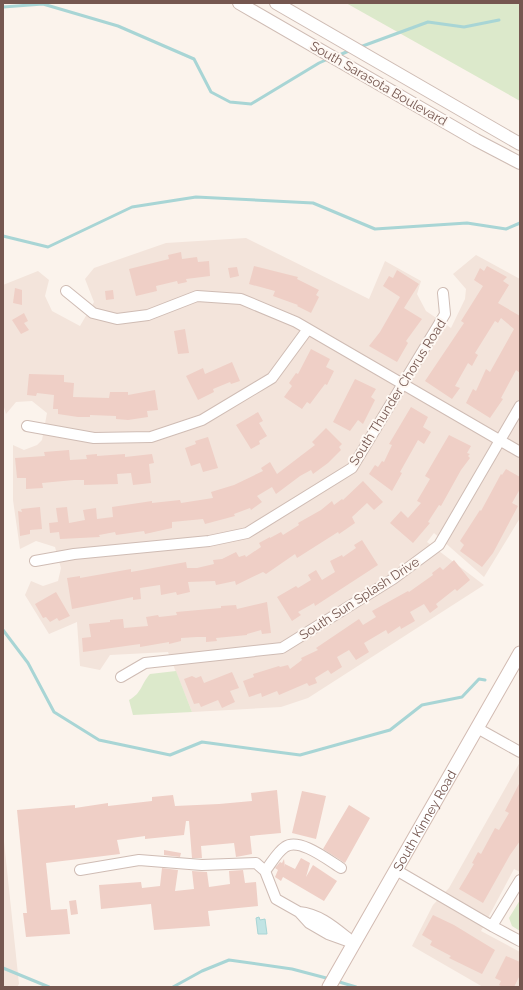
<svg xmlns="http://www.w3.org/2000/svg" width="523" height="990" viewBox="0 0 523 990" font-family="Raleway,sans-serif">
	<rect width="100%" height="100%" fill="#fbf3ec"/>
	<!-- residential -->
	<path fill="#f3e4db" d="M246,238L369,299L385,261L421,281L417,294L426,311L451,328L465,299L466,289L453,274L476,255L520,279V518L484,577L434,533L427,542L484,585L308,698L281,707L192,712L168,652L110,655L100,670L80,666L77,622L49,634L25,595L31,581L43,586L58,581L61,568L55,547L36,541L20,549L13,500V445L24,450L37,445L42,440L47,413L32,401L16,402L6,414L3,404V285L38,271L49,280L45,296L52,311L80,326L94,302L85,279L94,268L166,243Z
		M520,762V872L514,869L481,931L520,952V987H483L412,946L433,905L449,888Z
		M3,832L19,984L17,987H3Z"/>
	<!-- green -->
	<path fill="#dce9cb" d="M346,3H520V101Z
		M176,671L192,712L133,715L129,700C142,693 141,684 150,674Z
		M520,900V931L512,926L509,918Z"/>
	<!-- water -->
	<path fill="#c1e4e4" stroke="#a8d5d5" d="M259,917L260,920L265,919L267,934H258L256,918Z"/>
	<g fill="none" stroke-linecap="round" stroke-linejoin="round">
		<!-- stream -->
		<path stroke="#a8d5d5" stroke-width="3" d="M3,7L43,4L118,26L194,59L211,92L230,102L251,104L319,63L328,59
			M360,47L428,22L464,27L499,20
			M337,56L351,50
			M3,236L48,247L132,207L196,197L313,203L375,229L467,223L506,229L520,223
			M3,630L28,663L54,712L99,740L170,755L202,742L300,755L390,730L422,705L462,697L479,679L485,680
			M3,968L49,987
			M336,981L356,987
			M173,987L202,971L229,960L292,969L330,979"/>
	</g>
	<!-- building -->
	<path fill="#efcfc6" d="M181,252L182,259L197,257L198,262L209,261L210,276L186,279L187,282L178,284L177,281L156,286L157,291L136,296L129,269L169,259L168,255Z
		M254,266L298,277L297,279L319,290L316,295L319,297L311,313L297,306L298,305L273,296L275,291L249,284Z
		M487,266L507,277L503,281L509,285L498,303L520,316V373L516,370L501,398L503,399L490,418L466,403L473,389L476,391L486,369L490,372L514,329L501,318L498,323L495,321L475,353L478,355L472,366L468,363L455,386L460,388L452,399L425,381L464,323L461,321L483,286L474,280L480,268L484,271Z
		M237,267L239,276L230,278L228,268Z
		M397,270L419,284L404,308L422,319L406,341L408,343L397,362L369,346L380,332L400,297L383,286L389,276L393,278Z
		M15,288L22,290V305L13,303Z
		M113,290L114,299L106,300L105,291Z
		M24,313L28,321L24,323L29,330L21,334L12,320Z
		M185,329L189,353L178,354L174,331Z
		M311,349L330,359L326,367L334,371L327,385L325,384L310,404L307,402L302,409L284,397L292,386L289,383L296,373L298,374Z
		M232,362L240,381L231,384L230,382L213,389L214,392L198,400L186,376L203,368L205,374Z
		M29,374L64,375V382L74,383L73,397L109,398L110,392H128V395L155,390L158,410L147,411L148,417L128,420L116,419V416L90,415V417H78L58,414V409H53L54,395L37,393L36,396L27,395Z
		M355,379L376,389L371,397L375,400L363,424L358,420L350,431L333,422Z
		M411,407L428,417L423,427L431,432L424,444L418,440L400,472L402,473L392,491L369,474L375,465L378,467L382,461L384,462L392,445L389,444Z
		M258,412L263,421L259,423L267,436L259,441L260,444L251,449L236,425Z
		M326,428L342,444L339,447L341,450L328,463L313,474L311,470L300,476L276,494L272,487L257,496L262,502L251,510L250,508L234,514L235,516L205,524L203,519L172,522V528L145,534L144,531L116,535L115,532L99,535L100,537L60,539L59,532L50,533L49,523L58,522L56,508L67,507L69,523L85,520L83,510L96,508L97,519L113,517L112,507L152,501V503L180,500L181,503L213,498L211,492L234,485L263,471L261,468L270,462L277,474L315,445L312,442Z
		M449,435L471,446L467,453L470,454L468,456L470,458L461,470L441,506L439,505L428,522L430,523L413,543L390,523L401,511L408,518L421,503L417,501L430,479L425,476Z
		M208,437L218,468L203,472L200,463L191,466L185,448L196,444L195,441Z
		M69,450L70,460L87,459L86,455L97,454V456L125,454V457L152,454L154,463L149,464L151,483L133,485L131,473L117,474L118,484L84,485V480H74L42,483L43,488L26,489V478H17L15,458L45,456L44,452Z
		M506,469L520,477V489L512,503L518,506L493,553L482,567L460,551L464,545L460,541L480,510L481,511L501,474L502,475Z
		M363,481L383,502L374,510L367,503L352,517L355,523L339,534L338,532L297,558L295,554L266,574L263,572L236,585L235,581L216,585L215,581L188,582L190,592L177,595L176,592L161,595L160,585L140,588L141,599L133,600V597L72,609L67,578L80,576V578L131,569V572L186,562L187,568H197L214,564L213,560L222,559L236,552L239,557L245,555L246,557L261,547L259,543L270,537V538L281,532L283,535L299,525L298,523L321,510L332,501L334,505L342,499L343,500Z
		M40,507L42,529L30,530V534L20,536L18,511L22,512L21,509Z
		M362,540L378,565L315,606L314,603L298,612L301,615L292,621L277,597L296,586L298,588L311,580L308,575L316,570L322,580L335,572L330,561L342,555L343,557L356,548L354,545Z
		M454,560L470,580L457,591L455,589L436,604L438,607L430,613L424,604L410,612L415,621L401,629L400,626L388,634L386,630L364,643L369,652L356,660L349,650L337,657L342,667L331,674L328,670L315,678L317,683L309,686L307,683L279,695L277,691L262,697L261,693L249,697L243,681L254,677L253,674L279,666L280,667L288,665L290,669L302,660L301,658L318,650L316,648L359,619L363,625L376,617L372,611L408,591L409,592L433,575L432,573L440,567L443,570Z
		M56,592L70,616L59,621L57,618L50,622L46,617L43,618L35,604Z
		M267,602L271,633L262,634L261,630L247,634V635L216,638L217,641L206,642V637H197L181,638V641L169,644V642L140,647V644L83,652L82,638L91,637L89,624L110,622V620L123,619L124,628L148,626L146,617L158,615L159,617L177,615L176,612L221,608V606L236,605L237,609Z
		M232,672L239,688L230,691L235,702L222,708L218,700L201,707L199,703L194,704L184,679L192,676L196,678L201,676L204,683Z
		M520,782V841L510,855L483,903L459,889L474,864L472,863L478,852L481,854L495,828L499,830L509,813L505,811Z
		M277,790L281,833L250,836L252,854L236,857L234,843L201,846L202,858H192L189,821H186L184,835L145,839V836L117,840L120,854L46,863L51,910L67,909L70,934L26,937L23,913H27L17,810L75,805V808L108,803V806L152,801V797L173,795L175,806L219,804L252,801L251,793Z
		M302,791L326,796L316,839L292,833Z
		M349,805L370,818L345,863L323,849Z
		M164,850L181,853L180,857L164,855Z
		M301,858L310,863L306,877L313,865L337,881L324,901L283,877L281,881L275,877L278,870L275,868L280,862L282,863L284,859L285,867V864L295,869Z
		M162,868L178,870L175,891L194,889L192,871L207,872L209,887L230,884L229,871L243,870L245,883L256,882L258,906L208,911L210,926L154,930L151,904L101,909L99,885L141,882L142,888L160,886Z
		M76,900L78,914L71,915L69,901Z
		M433,915L454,925L495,950L482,974L449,958L451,956L430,945L432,941L422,935Z
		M506,956L520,962V975L514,987H503L499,985L501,981L495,978Z"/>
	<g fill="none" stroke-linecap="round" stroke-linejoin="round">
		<defs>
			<path id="minor" d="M66,291L93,313L117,319L148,315L197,296L241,299L296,322L520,452
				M27,426L94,438L151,437L202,420L272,378L308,329
				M35,561L74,554L209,541L247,533L352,468L445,314L443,293
				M121,677L145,663L282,648L393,579L439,545L520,406
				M477,728L520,752
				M80,870L139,860L202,865L256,863L265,871L276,899L299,912L309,923L328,934L353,943
				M396,870L492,926L520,941
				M265,871C271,864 277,852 285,847C299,837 328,860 341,868
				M299,912C319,914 333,926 348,938
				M492,926L520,880"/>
			<path id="tertiary" d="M239,3L476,140L520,163
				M276,3L520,144"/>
			<g id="secondary">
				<path id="s1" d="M329,987L520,653"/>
			</g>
		</defs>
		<!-- minor casing -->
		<use href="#minor" stroke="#cfbcb4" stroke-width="12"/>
		<!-- tertiary casing -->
		<use href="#tertiary" stroke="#cfbcb4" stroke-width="14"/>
		<!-- secondary casing -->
		<use href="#secondary" stroke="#d2bbb2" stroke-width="15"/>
		<!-- minor -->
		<use href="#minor" stroke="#fff" stroke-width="10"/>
		<!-- tertiary -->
		<use href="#tertiary" stroke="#fff" stroke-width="12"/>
		<!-- secondary -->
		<use href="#secondary" stroke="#fff" stroke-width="13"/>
	</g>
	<g text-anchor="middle" stroke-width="4" stroke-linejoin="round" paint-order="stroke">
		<!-- street labels -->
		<g font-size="13" fill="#755750" stroke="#fef8f3">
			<text transform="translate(379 83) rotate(30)" y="5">South Sarasota Boulevard</text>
			<text transform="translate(397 392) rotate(-58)" y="5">South Thunder Chorus Road</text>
			<text transform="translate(359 598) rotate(-33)" y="5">South Sun Splash Drive</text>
			<text dy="5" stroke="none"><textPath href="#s1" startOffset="192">South Kinney Road</textPath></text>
		</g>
	</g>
	<!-- border -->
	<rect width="523" height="990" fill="none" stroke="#755750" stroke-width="8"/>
</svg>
